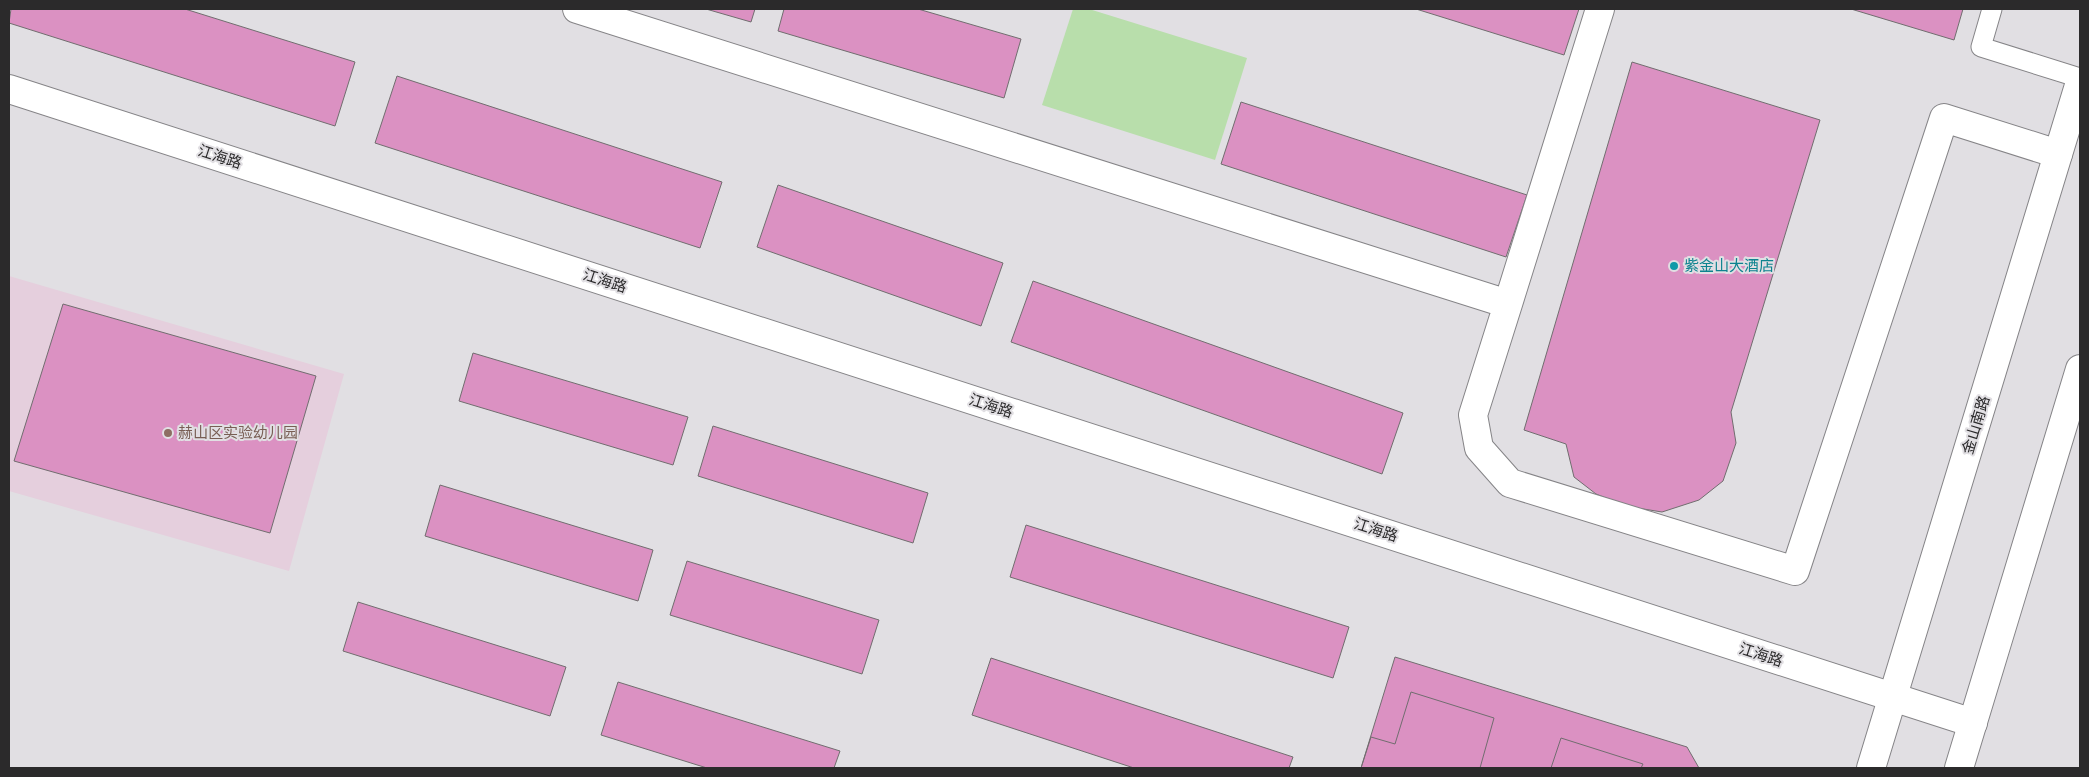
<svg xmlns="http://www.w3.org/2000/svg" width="2089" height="777" viewBox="0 0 2089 777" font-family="'IBM Plex Serif','Noto Sans SC',serif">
	<rect width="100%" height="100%" fill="#e1dfe3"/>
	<!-- education -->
	<path fill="#e5cfdd" d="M9,276L344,374L289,571L9,491Z"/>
	<!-- green -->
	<path fill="#b8deab" d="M1073,9H1089L1247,58L1215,160L1042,105Z"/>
	<!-- building -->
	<path fill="#db91c2" stroke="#716d6f" d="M11,9H185L355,62L335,126L9,23Z
		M706,9H755L751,22Z
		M784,9H918L1021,39L1004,98L778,31Z
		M1416,9H1579L1564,55Z
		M1851,9H1963L1954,40Z
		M1632,62L1820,120L1731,412L1736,443L1723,481L1699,500L1662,512L1625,506L1596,494L1574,477L1566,444L1524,430Z
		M397,76L722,182L700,248L375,143Z
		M1241,102L1527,195L1506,257L1221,164Z
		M778,185L1003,263L981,326L757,247Z
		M1033,281L1403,413L1382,474L1011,342Z
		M63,304L316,376L270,533L14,461Z
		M473,353L688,417L673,465L459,401Z
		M713,426L928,493L913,543L698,476Z
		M440,485L653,550L638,601L425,536Z
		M1026,525L1349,627L1333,678L1010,577Z
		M687,561L879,620L862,674L670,615Z
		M358,602L566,667L550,716L343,651Z
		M1395,657L1687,747L1699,768H1361Z
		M991,658L1293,757L1289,768H1134L972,715Z
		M618,682L840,751L834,768H707L601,735Z
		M1411,692L1494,718L1480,768H1361L1371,737L1395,744Z
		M1561,738L1643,764L1641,768H1551Z"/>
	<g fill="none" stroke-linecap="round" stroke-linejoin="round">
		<defs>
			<path id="lane" d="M1992,9L1981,47L2080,78"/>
			<path id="street" d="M577,9L1508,304L1473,415L1479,448L1510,483L1795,571L1944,118L2058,154
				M1508,304L1600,9"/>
			<path id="secondary" d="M9,89L1973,723"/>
			<path id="highway" d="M1871,768L2080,82
				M1959,768L2080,369"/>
		</defs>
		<!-- lane casing -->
		<use href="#lane" stroke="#858487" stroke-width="21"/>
		<!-- street casing -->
		<use href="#street" stroke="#858487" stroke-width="30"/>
		<!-- secondary casing -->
		<use href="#secondary" stroke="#858487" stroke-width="30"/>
		<!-- highway casing -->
		<use href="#highway" stroke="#858487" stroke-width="30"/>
		<!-- lane -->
		<use href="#lane" stroke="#fff" stroke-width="19"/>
		<!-- street -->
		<use href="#street" stroke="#fff" stroke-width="28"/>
		<!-- secondary -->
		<use href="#secondary" stroke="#fff" stroke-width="28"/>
		<!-- highway -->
		<use href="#highway" stroke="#fff" stroke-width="28"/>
	</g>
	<!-- markers -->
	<circle fill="#0f9aa8" stroke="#e1dfe3" stroke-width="2" cx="1674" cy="266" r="5"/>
	<circle fill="#8d6e63" stroke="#e1dfe3" stroke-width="2" cx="168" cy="433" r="5"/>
	<g text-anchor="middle" stroke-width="4" stroke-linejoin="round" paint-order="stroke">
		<!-- street labels -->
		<g font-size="15" fill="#2b2a2b" stroke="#e1dfe3">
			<text transform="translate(220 157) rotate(18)" y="5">江海路</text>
			<text transform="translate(605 281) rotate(18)" y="5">江海路</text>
			<text transform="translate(991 406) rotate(18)" y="5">江海路</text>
			<text transform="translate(1976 425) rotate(-73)" y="5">金山南路</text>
			<text transform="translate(1376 530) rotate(18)" y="5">江海路</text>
			<text transform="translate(1761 655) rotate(18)" y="5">江海路</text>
		</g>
		<!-- culture labels -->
		<g font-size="15" fill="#0d838f" stroke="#e1dfe3" text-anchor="start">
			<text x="1684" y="271">紫金山大酒店</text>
		</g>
		<!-- education labels -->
		<g font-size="15" fill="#785e54" stroke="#e1dfe3" text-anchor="start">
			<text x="178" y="438">赫山区实验幼儿园</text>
		</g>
	</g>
	<!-- border -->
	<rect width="2089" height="777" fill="none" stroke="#2b2a2b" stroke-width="20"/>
</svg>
